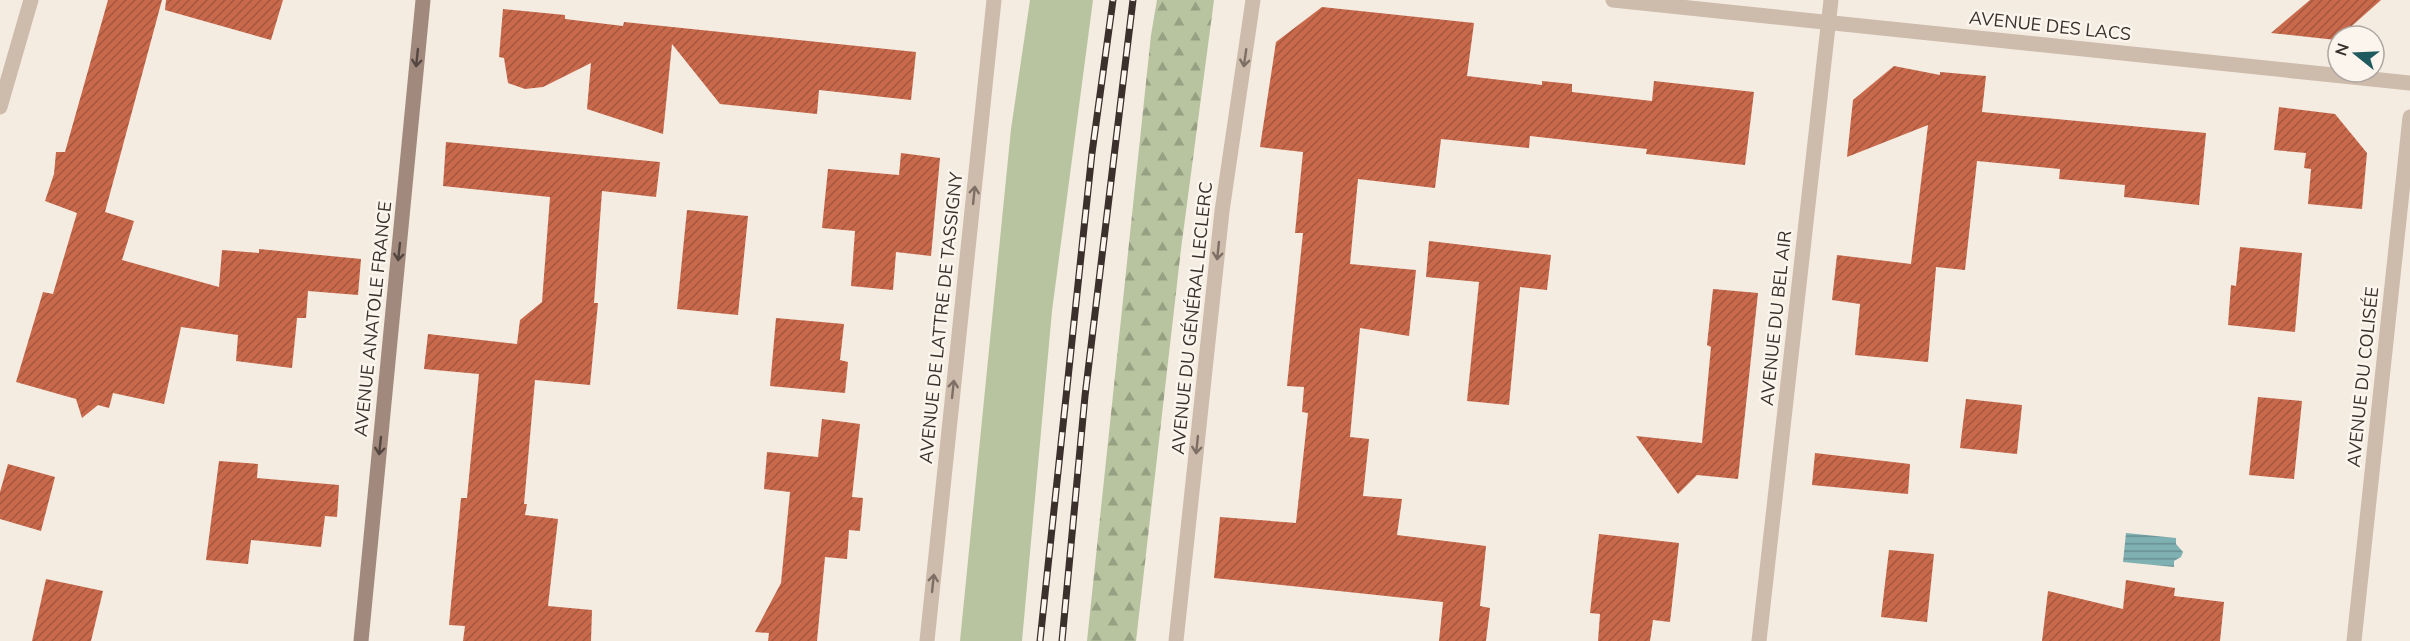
<svg xmlns="http://www.w3.org/2000/svg" width="2410" height="641" viewBox="0 0 2410 641" font-family="Mulish,sans-serif">
	<defs>
		<pattern id="forest-firs" width="22" height="20" patternUnits="userSpaceOnUse" patternTransform="scale(1.5)"><rect width="22" height="20" fill="#b8c4a0"/><path d="M5 1l3.5 6h-7zM16 11l3.5 6h-7z" fill="#97a083"/></pattern>
		<pattern id="water-rules" width="6" height="5" patternUnits="userSpaceOnUse" patternTransform="scale(1.5)"><rect width="6" height="5" fill="#7fb0b2"/><path d="M0 2.5h6" fill="none" stroke="#699091"/></pattern>
		<pattern id="building-hatch" width="6" height="6" patternUnits="userSpaceOnUse" patternTransform="scale(1.5)"><rect width="6" height="6" fill="#c8694b"/><path d="M-1 1l2-2M0 6l6-6M5 7l2-2" fill="none" stroke="#a4573f"/></pattern>
	</defs>
	<rect width="100%" height="100%" fill="#f4ebe1"/>
	<!-- grass -->
	<path fill="#b8c4a0" d="M1030,0H1093L1052,311L1022,641H960L1011,129Z"/>
	<!-- forest -->
	<path fill="url(#forest-firs)" d="M1157,0H1214L1181,249L1136,641H1087L1151,35Z"/>
	<!-- water -->
	<path fill="url(#water-rules)" d="M2126,533L2176,538V544L2183,552L2181,557L2174,561V567L2123,562Z"/>
	<!-- building -->
	<path fill="url(#building-hatch)" d="M108,0H162L105,212L134,221L122,260L219,287L222,250L259,253V249L361,259L358,295L308,291L306,318H297L292,368L236,361L238,335L181,327L164,404L113,393L109,408L98,405L82,418L76,399L16,382L43,292L53,294L77,213L45,201L54,174L56,152H65Z
		M166,0H283L271,40L165,10Z
		M2310,0H2381L2336,40L2271,33Z
		M1322,7L1474,23L1467,76L1542,85V81L1572,84V92L1652,101L1654,81L1754,92L1745,165L1646,154L1647,149L1530,136L1529,148L1441,139L1435,188L1358,179L1350,264L1416,270L1409,336L1360,328L1350,437L1369,439L1363,496L1402,499L1397,535L1486,546L1480,606L1490,608L1486,641H1439L1443,602L1214,578L1220,517L1296,523L1308,413L1302,412L1304,387L1287,386L1303,233H1295L1303,152L1260,147L1276,42Z
		M503,9L565,15V19L623,26L624,22L916,52L911,100L819,90L817,114L720,104L672,44L663,134L587,109L591,63L543,87L525,89L508,83L504,58L499,57Z
		M1894,66L1940,75V72L1986,76L1982,112L2206,133L2199,205L2124,197L2125,185L2059,179L2060,169L1977,161L1965,270L1936,267L1928,362L1855,355L1860,304L1832,300L1837,255L1911,264L1928,125L1847,157L1853,100Z
		M2279,107L2335,114L2367,153L2362,209L2308,204L2311,169L2304,168L2306,153L2274,150Z
		M446,142L660,162L656,197L602,191L594,303H598L590,385L535,380L524,504H527L525,515L558,519L548,606L592,610L591,641H463L465,626L449,625L461,498H467L479,374L424,369L428,334L517,344L520,320L542,302L550,197L443,186Z
		M901,153L940,158L931,256L896,252L893,290L851,286L855,231L822,228L828,169L899,175Z
		M687,210L748,216L738,315L677,309Z
		M1429,241L1551,255L1547,290L1520,287L1509,405L1467,401L1479,282L1426,277Z
		M2240,247L2302,253L2295,332L2228,325L2231,285L2236,286Z
		M1713,289L1758,293L1738,479L1697,475L1678,494L1636,436L1702,443L1711,347L1707,345Z
		M776,318L844,324L840,360L848,362L845,393L770,386Z
		M2258,397L2302,401L2294,479L2249,475Z
		M1966,399L2022,405L2017,454L1960,448Z
		M822,419L860,424L852,497L863,498L860,531L849,530L847,559L825,557L817,641H768L769,633L755,632L781,583L790,492L764,489L767,452L818,457Z
		M1815,453L1910,464L1908,494L1812,485Z
		M219,461L258,464L257,478L339,485L337,517L325,516L321,547L251,540L248,564L206,560Z
		M8,464L55,477L41,531L0,519V492Z
		M1599,534L1679,543L1670,622L1653,620L1650,641H1598L1600,614L1590,613Z
		M1889,550L1934,554L1927,622L1881,617Z
		M46,579L103,591L91,641H32Z
		M2126,580L2175,588L2174,596L2224,602L2220,641H2042L2048,591L2123,609Z"/>
	<g fill="none" stroke-linecap="round" stroke-linejoin="round">
		<!-- street -->
		<path stroke="#cdbbac" stroke-width="15" d="M1613,0L2410,83
			M0,107L31,0
			M927,641L994,0
			M1176,641L1222,211L1253,0
			M1759,641L1831,0
			M2354,641L2410,117"/>
		<!-- secondary -->
		<path stroke="#a18a7d" stroke-width="15" d="M361,641L423,0"/>
		<defs>
			<path id="rail" d="M1040,641L1092,153L1113,0
				M1062,641L1085,396L1133,0"/>
		</defs>
		<!-- rail casing -->
		<use href="#rail" stroke="#3b302b" stroke-width="7"/>
		<!-- rail -->
		<use href="#rail" stroke="#fbf5ee" stroke-width="4.5" stroke-dasharray="14" stroke-linecap="butt"/>
	</g>
	<!-- one-way arrows -->
	<defs><path id="oneway-shaft" d="M-6 0H5M1.5-3L5.5 0L1.5 3" fill="none" stroke-width="1.6" stroke-linecap="round" stroke-linejoin="round" transform="scale(1.5)"/></defs>
	<g stroke="#544640">
		<use href="#oneway-shaft" transform="translate(417 58) rotate(96)"/>
		<use href="#oneway-shaft" transform="translate(399 252) rotate(96)"/>
		<use href="#oneway-shaft" transform="translate(380 446) rotate(96)"/>
	</g>
	<g stroke="#7d6f65">
		<use href="#oneway-shaft" transform="translate(1245 58) rotate(98)"/>
		<use href="#oneway-shaft" transform="translate(974 195) rotate(-84)"/>
		<use href="#oneway-shaft" transform="translate(1218 251) rotate(96)"/>
		<use href="#oneway-shaft" transform="translate(953 389) rotate(-84)"/>
		<use href="#oneway-shaft" transform="translate(1197 445) rotate(96)"/>
		<use href="#oneway-shaft" transform="translate(933 583) rotate(-84)"/>
	</g>
	<g text-anchor="middle" stroke-width="5" stroke-linejoin="round" paint-order="stroke">
		<!-- street labels -->
		<g font-size="18" fill="#3b302b" stroke="#fbf5ee">
			<text transform="translate(2050 26) rotate(6)" y="6">AVENUE DES LACS</text>
			<text transform="translate(941 318) rotate(-84)" y="6">AVENUE DE LATTRE DE TASSIGNY</text>
			<text transform="translate(1192 318) rotate(-84)" y="6">AVENUE DU GÉNÉRAL LECLERC</text>
			<text transform="translate(1776 318) rotate(-84)" y="6">AVENUE DU BEL AIR</text>
			<text transform="translate(373 319) rotate(-84)" y="6">AVENUE ANATOLE FRANCE</text>
			<text transform="translate(2363 377) rotate(-84)" y="6">AVENUE DU COLISÉE</text>
		</g>
	</g>
	<!-- north arrow -->
	<g transform="translate(2356 54) rotate(288)"><circle r="28" fill="#fbf5ee" stroke="#aea6a0" stroke-width="1.5"/>
	<path d="M0-4.5L10 22L0 15L-10 22Z" fill="#1f5a5e"/>
	<text y="-9" font-size="16" font-weight="bold" text-anchor="middle" fill="#3b302b">N</text>
	</g>
</svg>
